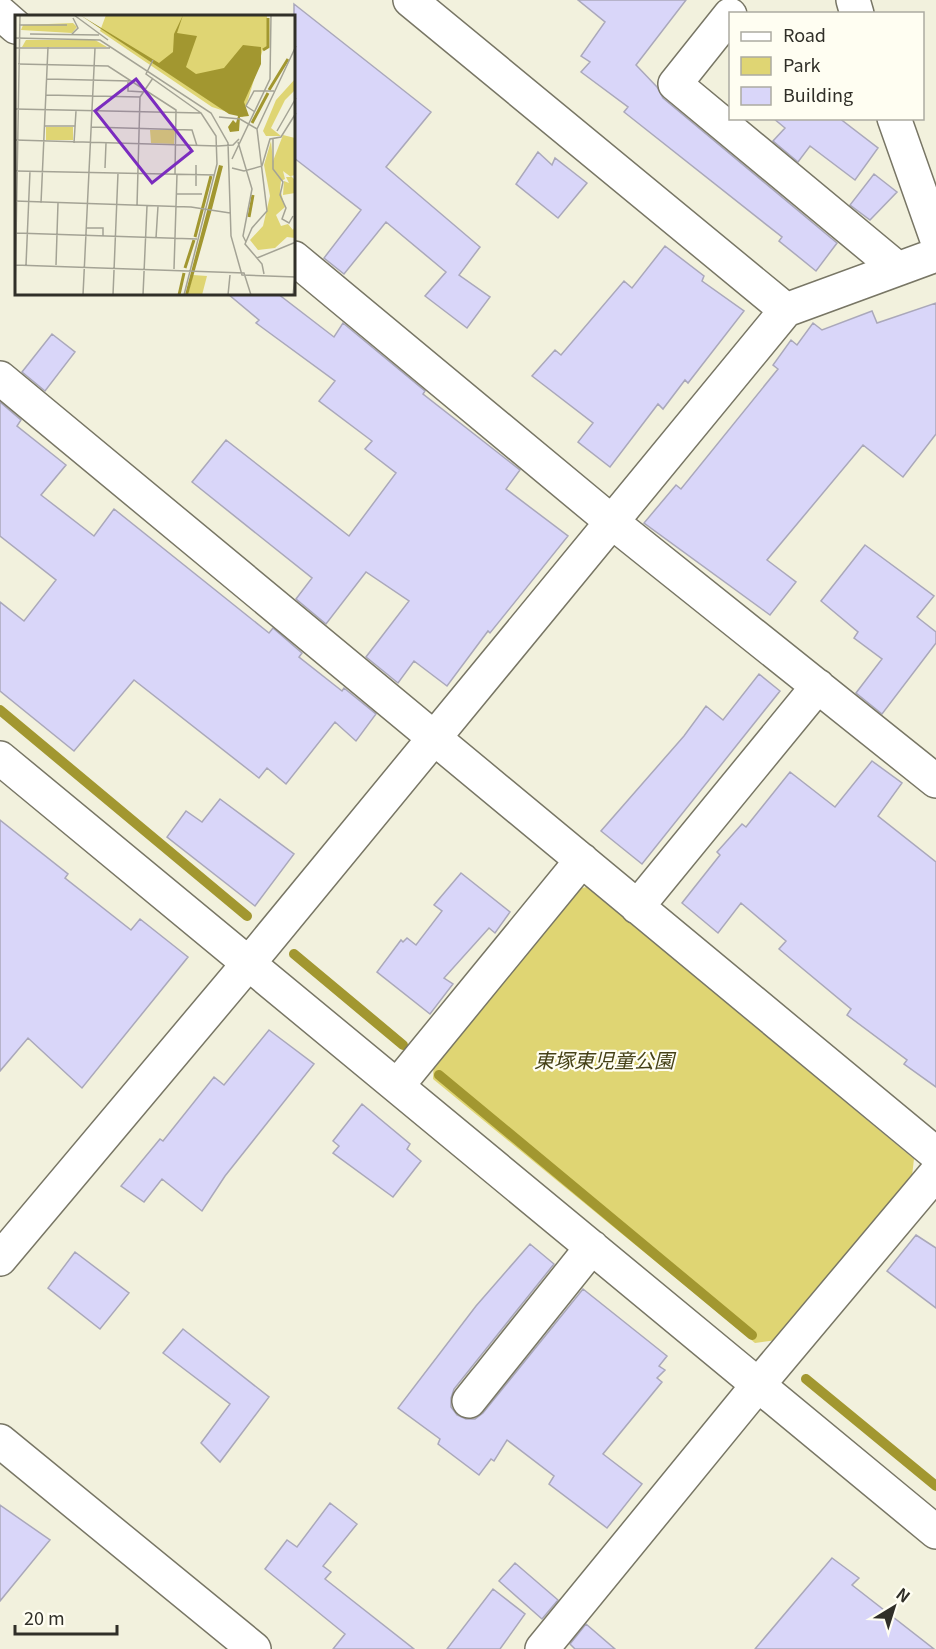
<svg xmlns="http://www.w3.org/2000/svg" width="936" height="1649" viewBox="0 0 936 1649" font-family="Georgia,'Noto Sans JP',serif">
	<rect width="100%" height="100%" fill="#f2f1dd"/>
	<!-- green -->
	<path fill="#dfd573" d="M587,887L914,1159L912,1176L777,1340L755,1343L433,1079L434,1057L569,890Z"/>
	<g fill="none" stroke-linecap="round" stroke-linejoin="round">
		<!-- stream -->
		<path stroke="#a29730" stroke-width="10" d="M0,710L247,916
			M294,954L403,1045
			M439,1075L752,1335
			M806,1379L936,1486"/>
	</g>
	<!-- building -->
	<path fill="#d9d6f9" stroke="#aaa8ba" stroke-width="1.5" d="M578,0H686L636,65L657,87L663,98L837,243L816,271L779,241L782,237L624,112L628,107L581,72L590,62L581,56L605,22Z
		M294,4L431,112L386,167L480,247L459,275L490,297L467,328L425,296L446,272L386,222L344,274L324,258L361,210L294,158Z
		M773,118H839L878,148L855,180L810,146L798,162L773,141L785,128Z
		M538,152L552,165L555,158L587,183L558,218L516,184Z
		M874,174L897,192L870,220L850,205Z
		M665,246L704,276L702,281L744,311L688,383L685,380L663,409L658,404L610,467L578,442L593,423L532,376L555,350L561,355L624,281L632,288Z
		M228,294H278L334,337L343,323L425,391L423,394L520,470L506,489L568,536L490,633L488,631L447,686L414,661L398,683L366,657L409,601L366,572L326,624L296,599L312,578L192,482L226,440L349,536L396,473L365,449L372,441L319,401L335,381L256,323L259,320Z
		M936,303V434L903,477L863,445L767,560L796,582L770,615L644,523L676,485L681,489L778,369L773,365L791,340L797,345L813,323L822,330L872,311L877,323Z
		M52,334L75,352L45,391L22,372Z
		M0,402L21,420L17,426L66,465L41,495L94,536L114,509L269,633L273,628L302,653L299,657L342,691L344,688L376,714L356,741L335,722L286,784L267,768L259,778L134,680L74,751L0,691V602L24,621L56,580L0,536Z
		M865,545L934,596L917,617L936,632V643L882,714L856,693L882,659L854,638L858,632L821,601Z
		M759,674L780,691L642,864L601,831L684,736L706,706L723,720Z
		M872,761L902,783L878,816L936,862V1087L904,1064L907,1060L847,1015L851,1009L779,949L786,941L741,903L718,933L682,903L720,855L717,852L742,824L746,827L790,772L835,807Z
		M220,799L294,854L255,906L167,837L186,811L202,822Z
		M0,820L68,874L65,878L131,930L140,919L188,957L82,1088L28,1038L0,1071Z
		M461,873L510,912L495,933L489,928L444,978L453,984L430,1014L377,972L401,940L403,942L407,938L416,945L442,911L434,905Z
		M269,1030L314,1064L225,1176L202,1211L162,1179L144,1202L121,1186L160,1139L163,1141L214,1077L224,1085Z
		M362,1104L410,1144L407,1149L421,1161L393,1197L333,1153L339,1146L333,1141Z
		M916,1235L936,1248V1308L887,1271Z
		M530,1244L554,1264L454,1389L451,1398V1407L457,1415L466,1419H475L483,1413L583,1289L667,1356L659,1366L665,1370L657,1378L662,1382L603,1454L642,1484L607,1528L549,1484L554,1476L507,1440L494,1461L491,1459L479,1475L438,1444L440,1439L398,1408L476,1306Z
		M75,1252L129,1293L100,1329L48,1288Z
		M183,1329L269,1397L220,1462L201,1443L230,1404L163,1353Z
		M330,1503L357,1524L323,1566L331,1572L325,1579L414,1649H333L345,1634L265,1569L287,1540L297,1547Z
		M0,1505L50,1540L0,1601Z
		M832,1558L859,1578L852,1585L934,1649H755Z
		M515,1563L558,1600L542,1619L499,1581Z
		M493,1589L525,1614L500,1649H447Z
		M586,1624L615,1649H575L570,1644Z"/>
	<g fill="none" stroke-linecap="round" stroke-linejoin="round">
		<defs>
			<path id="minor" d="M410,0L786,310
				M853,0L857,14
				M0,13L16,27
				M730,15L675,84L898,269
				M894,118L936,237
				M294,258L612,522L936,781
				M0,378L936,1154
				M0,758L936,1532
				M637,907L818,686
				M397,1086L582,860
				M0,1259L263,946L786,310L936,255
				M469,1401L592,1247
				M0,1441L254,1649
				M542,1649L758,1385L936,1173"/>
		</defs>
		<!-- minor casing -->
		<use href="#minor" stroke="#787665" stroke-width="36"/>
		<!-- minor -->
		<use href="#minor" stroke="#fff" stroke-width="33"/>
	</g>
	<g text-anchor="middle" stroke-width="4.5" stroke-linejoin="round" paint-order="stroke">
		<!-- park labels -->
		<g font-size="20" font-style="italic" fill="#454117" stroke="#fffef2">
			<text x="604" y="1068">東塚東児童公園</text>
		</g>
	</g>
	<!-- overview -->
	<g transform="translate(15 15)">
		<rect width="280" height="280" fill="#f2f1dd"/>
		<path d="M91,0H252L253,32L248,34L228,102L197,92L85,16ZM58,8L62,12L57,18L6,15L8,10ZM11,25H80L92,32H7ZM280,64V75L270,85L256,113L266,121H251L248,116L261,85ZM31,112H58V125H31ZM135,115H160L159,129L136,128ZM268,120L280,123V160L276,161L280,165V178L268,180L269,166L274,168L271,162H276L268,156L270,164L266,166L265,174L270,192L261,200L266,211L273,209L278,215L280,211V223L272,222L260,233L243,235L235,225L248,211L255,181L249,150L256,126L258,146ZM178,260L192,261L187,280L173,279Z" fill="#dfd573"/>
		<path d="M65,0L144,48L158,37L159,19L168,0L162,18L182,21L171,52L181,59L209,53L228,30L246,32V49L229,87L234,101L225,102L224,116L215,117L213,112L218,105L221,108L223,101L214,99ZM204,150L208,151L197,194L173,280H170Z" fill="#a29730"/>
		<path fill="none" stroke="#a29730" stroke-width="3" d="M248,35L253,32V3M254,75L273,44M237,108L253,78M234,202L238,180M180,222L196,161M170,253L179,225M164,280L169,258"/>
		<path fill="none" stroke="#a4a395" stroke-width="1.5" d="M59,0L93,25M4,10H52M15,19L84,20M57,19L63,13L58,3M0,23L85,25L196,98L213,128L216,221L227,260L281,262M0,33H95M138,45L131,59L186,98M3,49L93,51L161,95L160,159M32,64L115,66M113,67V76L129,77M31,80L125,82M0,94L186,98L201,121L202,149L169,280M240,97L231,91L239,76H259M204,102L225,104L242,114M30,111H60M76,112L177,115L182,131M262,116L281,83M258,124V154L268,167L265,180L271,193L267,204L274,208L278,201M0,125L203,131L218,130L224,124M223,127L237,174L228,221L231,227M59,128L61,96M217,144L255,64L256,0M90,153L91,128M217,153L229,156L247,151L255,124L266,122L281,98M1,156L200,160M181,171V150M162,179H187M0,186L176,192L215,198M26,188L33,32M122,191L125,82L138,63M71,213H88V221M1,218L182,224M141,223L143,191M242,243L281,227M0,250L229,258L236,280M11,250L15,156M41,250L43,188M159,254L162,159M249,259L247,249L230,229L237,213L252,196L242,114L281,31M0,280L5,0M68,280L80,33M98,280L103,158M128,280L132,191M213,280L215,260M278,280L280,262"/>
		<path fill="#7b2cbf" fill-opacity="0.15" stroke="#7b2cbf" stroke-width="3" d="M121,64L177,136L137,168L80,96Z"/>
		<rect width="280" height="280" fill="none" stroke="#302f28" stroke-width="3"/>
	</g>
	<!-- legend -->
	<rect x="729" y="12" width="195" height="108" fill="#fffef2" stroke="#acaba1" stroke-width="1.5"/>
	<rect x="741" y="32" width="30" height="9" fill="#ffffff" stroke="#acaba1" stroke-width="1.5"/>
	<text x="783" y="42" font-size="18" fill="#302f28">Road</text>
	<rect x="741" y="57" width="30" height="18" fill="#dfd573" stroke="#acaba1" stroke-width="1.5"/>
	<text x="783" y="72" font-size="18" fill="#302f28">Park</text>
	<rect x="741" y="87" width="30" height="18" fill="#d9d6f9" stroke="#acaba1" stroke-width="1.5"/>
	<text x="783" y="102" font-size="18" fill="#302f28">Building</text>
	<!-- north arrow -->
	<g transform="translate(894 1607) rotate(38)" stroke="#fffef2" stroke-width="4.5" paint-order="stroke">
	<path d="M0-4.5L10 22L0 15L-10 22Z" fill="#302f28"/>
	<text y="-9" font-size="16" font-weight="bold" text-anchor="middle" fill="#302f28">N</text>
	</g>
	<!-- scale -->
	<path d="M15 1625v9h102v-9" fill="none" stroke="#302f28" stroke-width="3"/>
	<text x="24" y="1625" font-size="18" fill="#302f28" stroke="#fffef2" stroke-width="4.5" paint-order="stroke">20 m</text>
</svg>
